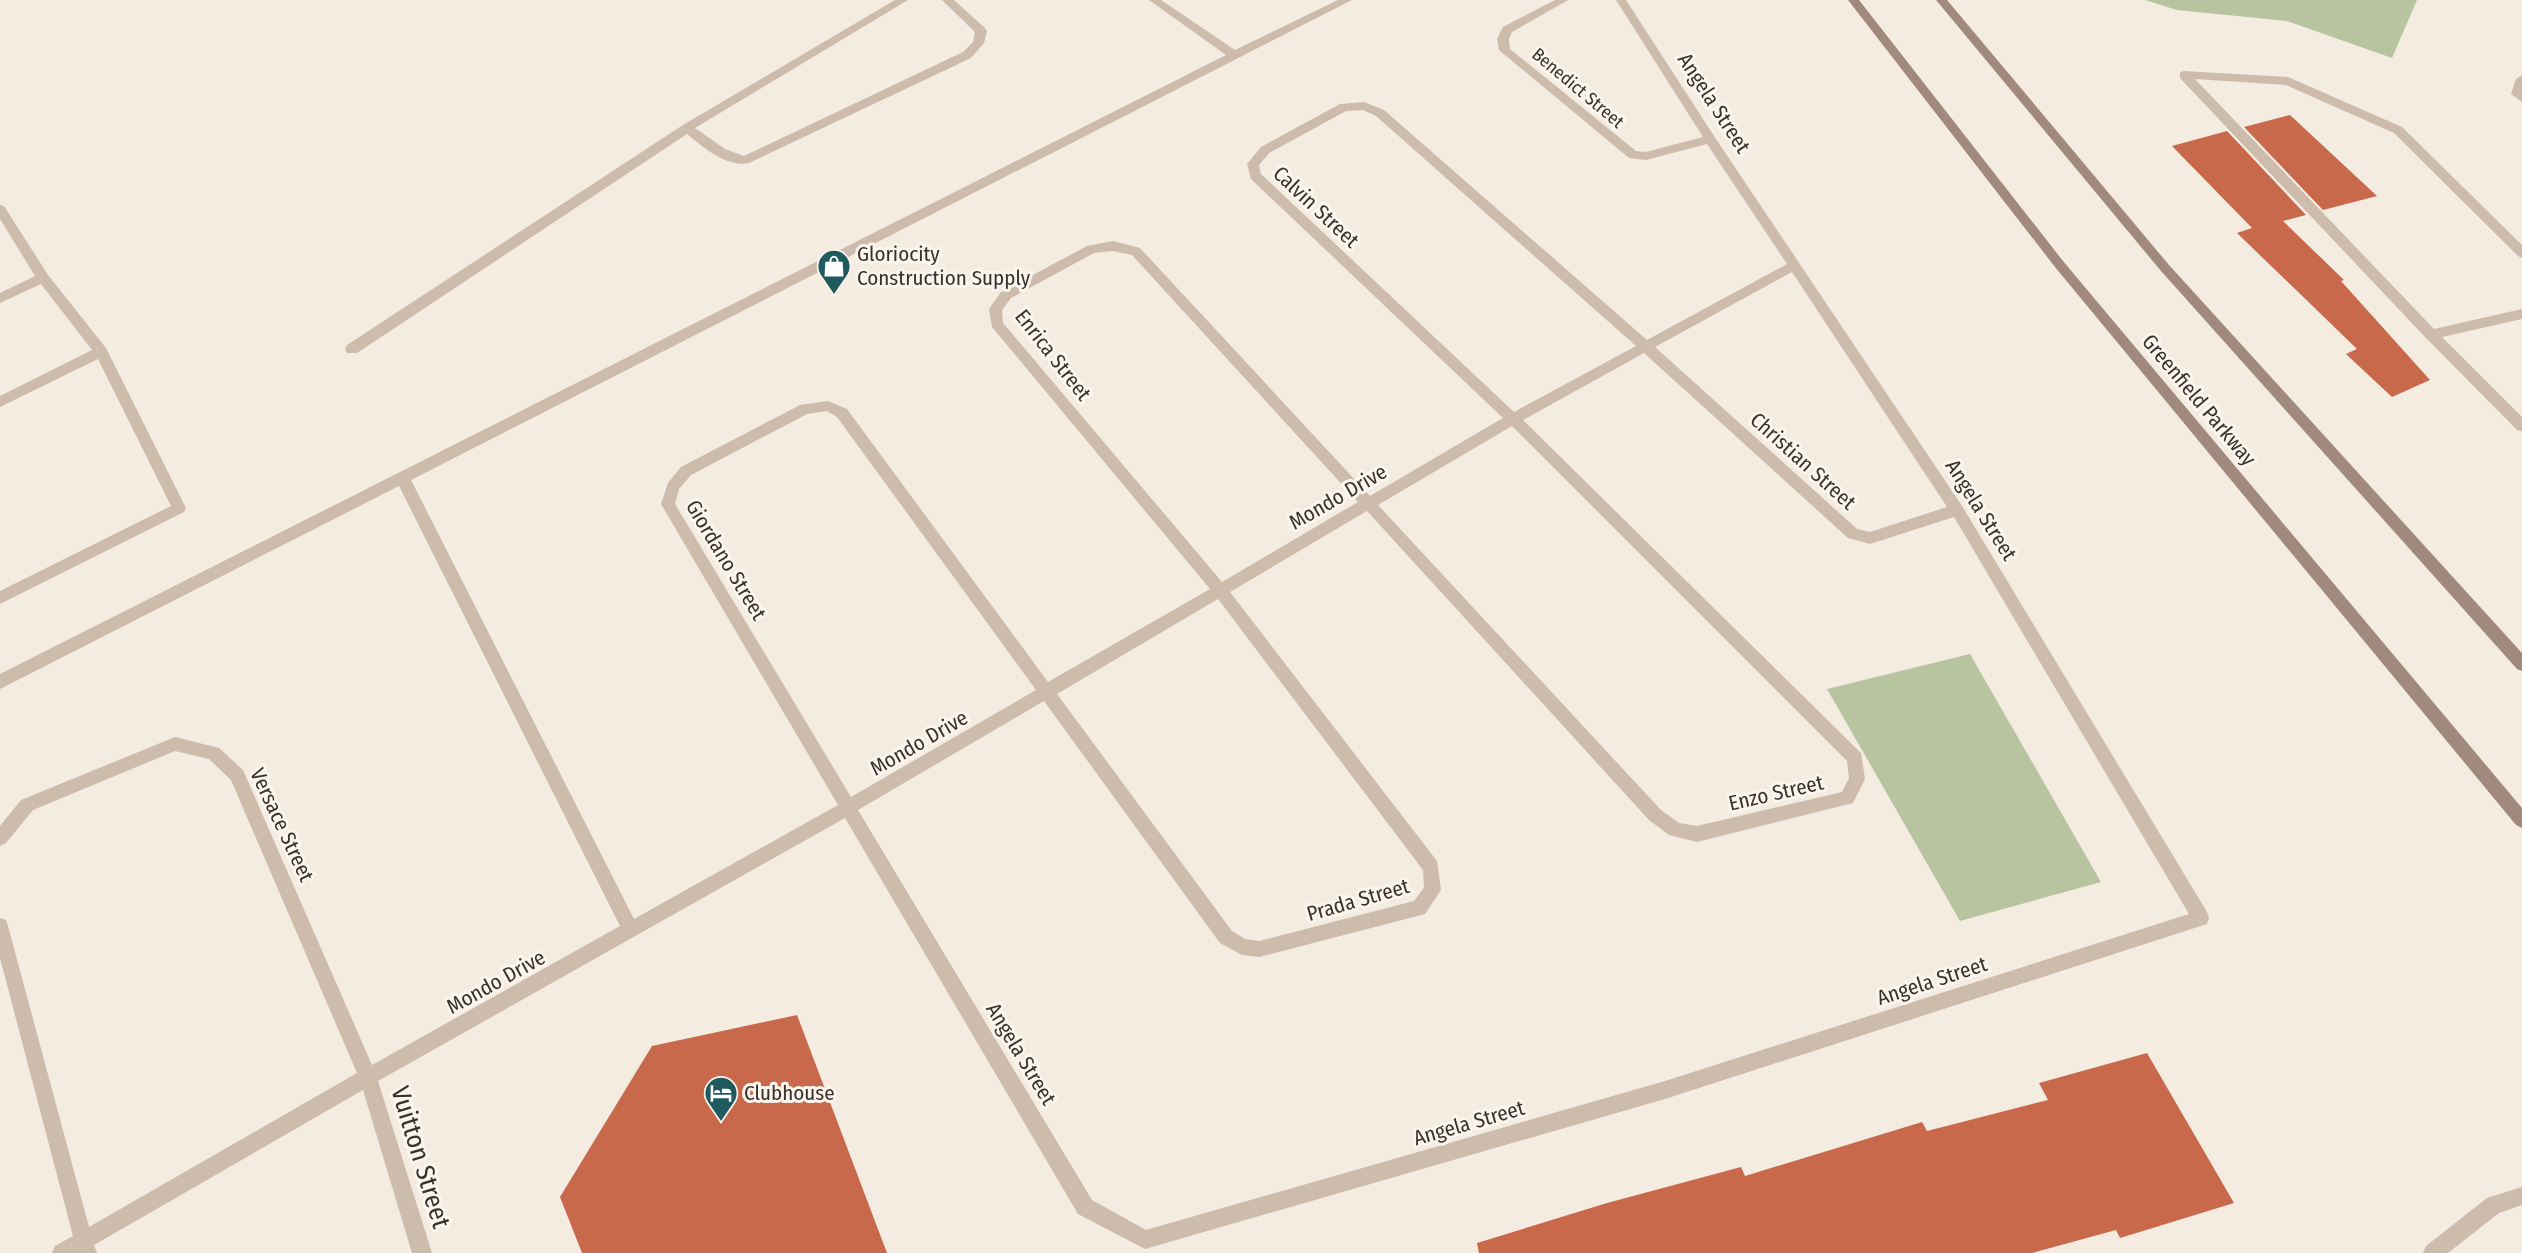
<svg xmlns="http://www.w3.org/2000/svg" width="2522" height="1253" viewBox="0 0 2522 1253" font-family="'Fira Sans Condensed',sans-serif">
	<rect width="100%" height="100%" fill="#f4ebe1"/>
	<!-- green -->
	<path fill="#b8c4a0" d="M2145,0H2417L2392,58L2287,21L2177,10Z
		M1970,654L2101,882L1960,921L1827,689Z"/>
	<!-- building -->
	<path fill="#c8694b" d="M2290,115L2377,196L2323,210L2244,127Z
		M2227,131L2306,215L2283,221L2344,280L2341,281L2430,380L2392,397L2346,354L2357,349L2237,233L2252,228L2172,146Z
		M797,1015L887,1253H582L560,1197L652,1046Z
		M2147,1053L2234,1203L2120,1238L2116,1230L2032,1253H1479L1477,1243L1607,1203L1741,1167L1745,1176L1922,1122L1927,1131L2048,1100L2039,1083Z"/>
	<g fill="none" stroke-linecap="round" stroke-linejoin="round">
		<!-- minor -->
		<path fill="#cdbbac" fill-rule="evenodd" d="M895,0H908L695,128L725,149L744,156L963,52L973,42L975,32L942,0H954L985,28L987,31L984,43L971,58L749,163C727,168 703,147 687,134L357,353H347L345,349L347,345L683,125Z
			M1149,0H1161L1235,50L1338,0H1352L411,480L634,919L838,805L661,504L668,483L681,467L800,405L828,401L847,409L1048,682L1210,589L992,327L989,309L1001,292L1087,246L1113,241L1140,248L1370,496L1503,418L1251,179L1247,164L1261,147L1340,104L1364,102L1384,110L1647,340L1787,264L1707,144L1646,160L1629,158L1499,50L1497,39L1503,27L1555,0H1568L1512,32L1509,39L1510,49L1636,151L1646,152L1703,137L1616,0H1626L1714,136L1962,506L2207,912L2209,918L2207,924L1665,1099L1145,1249L1078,1214L845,818L378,1081L432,1253H412L363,1090L94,1245L97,1253H52L55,1246L73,1236L0,958V918L6,920L8,926L89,1227L357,1073L231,780L209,759L175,751L33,810L6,843L0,846V826L21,800L175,737L219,748L243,770L372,1065L620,926L399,486L0,689V674L1226,55ZM1363,110L1376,116L1636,346L1514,412L1261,174L1259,165L1269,153L1346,111ZM1113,251L1132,255L1358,502L1222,582L1003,323L1002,310L1011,298L1094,253ZM1792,272L1947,507L1870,532L1857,529L1655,347ZM1644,353L1848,538L1870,544L1954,517L2189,914L1665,1081L1146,1230L1092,1200L858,810L1044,701L1220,943L1242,955L1259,957L1425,914L1441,890L1437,861L1230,592L1367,511L1649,820L1669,835L1697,842L1853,803L1865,779L1861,753L1523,420ZM827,411L837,417L1036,690L851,797L675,504L679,489L691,475L807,414ZM1512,426L1847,761L1849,778L1842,792L1697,826L1679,823L1661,810L1378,505ZM1218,599L1423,870L1424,888L1414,901L1259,941L1245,939L1232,931L1057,694Z
			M2184,71L2288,77L2402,127L2522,245V258L2518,256L2394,133L2286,85L2195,79L2434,329L2522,309V319L2442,337L2522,417V431L2517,430L2426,338L2180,78V72Z
			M2522,75V102L2511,94L2516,79Z
			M0,205L4,206L48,275L106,348L186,508L184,512L0,604V591L171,506L98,359L0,407V396L92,350L41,284L0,303V293L35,276L0,219Z
			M2522,1187V1205L2499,1213L2448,1253H2423L2426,1246L2487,1198Z"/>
		<!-- secondary -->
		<path fill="#a18a7d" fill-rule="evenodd" d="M1848,0H1859L2063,261L2522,808V828L2516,825L2055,267Z
			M1936,0H1947L2169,265L2522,653V671L2517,669L2161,271Z"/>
	</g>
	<!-- icons -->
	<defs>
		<symbol id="shop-pin" viewBox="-11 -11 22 30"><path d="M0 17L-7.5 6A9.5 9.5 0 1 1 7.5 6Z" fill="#1f5a5e" stroke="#fbf5ee"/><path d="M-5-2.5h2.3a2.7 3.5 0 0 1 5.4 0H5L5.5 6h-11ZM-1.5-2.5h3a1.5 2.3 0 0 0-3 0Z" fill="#fff"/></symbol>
		<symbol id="hotel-pin" viewBox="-11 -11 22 30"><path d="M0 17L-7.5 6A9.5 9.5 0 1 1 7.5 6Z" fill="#1f5a5e" stroke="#fbf5ee"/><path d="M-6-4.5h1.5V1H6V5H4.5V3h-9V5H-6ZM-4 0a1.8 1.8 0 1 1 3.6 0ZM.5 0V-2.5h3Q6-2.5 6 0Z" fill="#fff"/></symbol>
	</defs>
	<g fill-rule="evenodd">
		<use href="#shop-pin" x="815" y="247" width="38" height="52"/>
		<use href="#hotel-pin" x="702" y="1074" width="38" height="52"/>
	</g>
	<g text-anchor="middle" stroke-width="6" stroke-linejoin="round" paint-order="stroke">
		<!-- far-street labels -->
		<g font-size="18" fill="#3b302b" stroke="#fbf5ee">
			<text transform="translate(1578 88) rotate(40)" y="6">Benedict Street</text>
		</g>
		<!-- street labels -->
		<g font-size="21" fill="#3b302b" stroke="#fbf5ee">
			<text transform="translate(1714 103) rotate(57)" y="7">Angela Street</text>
			<text transform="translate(1316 207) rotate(43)" y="7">Calvin Street</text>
			<text transform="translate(1053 355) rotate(52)" y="7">Enrica Street</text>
			<text transform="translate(2199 400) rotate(50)" y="7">Greenfield Parkway</text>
			<text transform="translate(1803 461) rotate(42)" y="7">Christian Street</text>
			<text transform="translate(1338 497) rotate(-30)" y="7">Mondo Drive</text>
			<text transform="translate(1981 510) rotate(58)" y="7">Angela Street</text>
			<text transform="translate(726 560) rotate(59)" y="7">Giordano Street</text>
			<text transform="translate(919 743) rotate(-30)" y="7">Mondo Drive</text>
			<text transform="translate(1776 793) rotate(-13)" y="7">Enzo Street</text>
			<text transform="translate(282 825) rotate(65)" y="7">Versace Street</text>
			<text transform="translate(1358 900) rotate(-16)" y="7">Prada Street</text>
			<text transform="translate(1932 981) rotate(-18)" y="7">Angela Street</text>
			<text transform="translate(496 982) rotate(-29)" y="7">Mondo Drive</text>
			<text transform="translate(1021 1054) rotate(59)" y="7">Angela Street</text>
			<text transform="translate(1469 1123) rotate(-16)" y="7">Angela Street</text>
		</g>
		<!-- poi labels -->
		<g font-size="21" fill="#3b302b" stroke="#fbf5ee" text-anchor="start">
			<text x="857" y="261">Gloriocity<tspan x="857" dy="24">Construction Supply</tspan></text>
			<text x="744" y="1100">Clubhouse</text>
		</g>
		<!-- near-street labels -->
		<g font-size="26" fill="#3b302b" stroke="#fbf5ee">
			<text transform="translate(421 1157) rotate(73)" y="9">Vuitton Street</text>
		</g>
	</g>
</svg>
